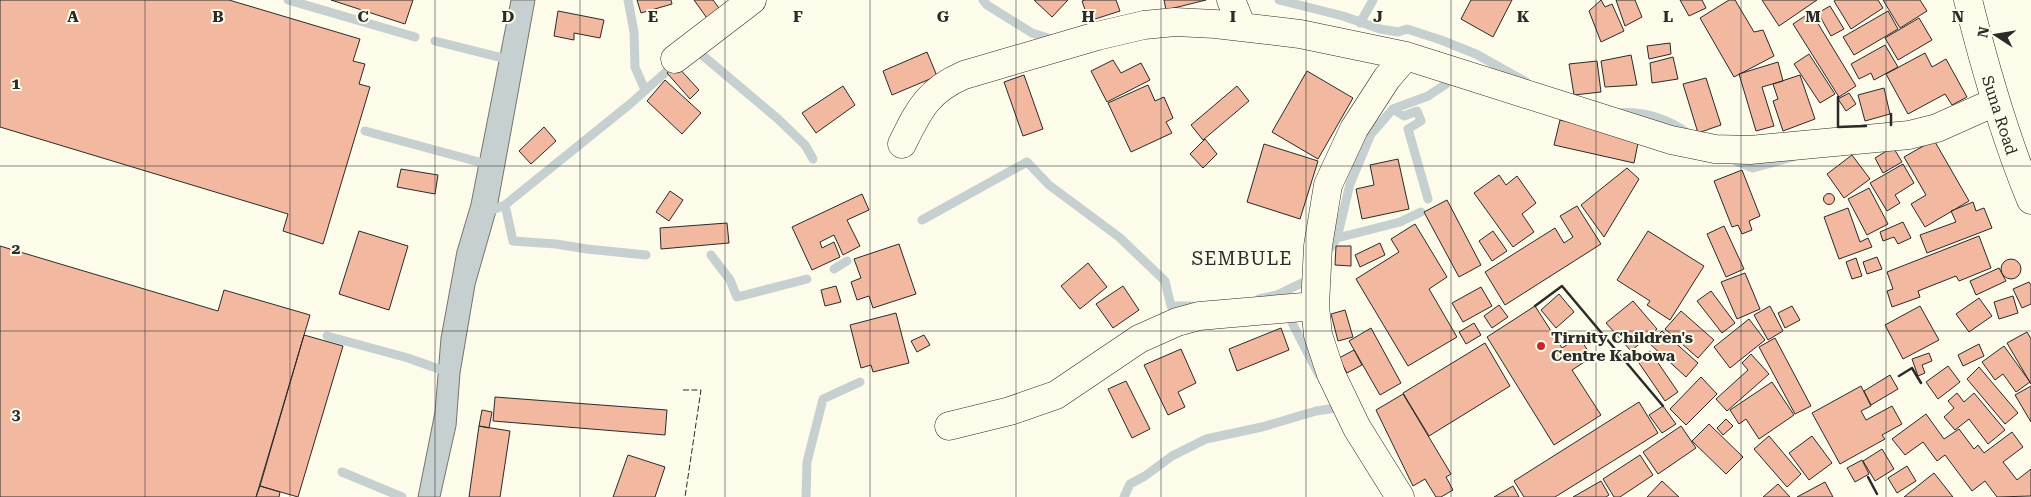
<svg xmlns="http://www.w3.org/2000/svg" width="2031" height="497" viewBox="0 0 2031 497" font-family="'Roboto Serif',serif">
	<rect width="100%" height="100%" fill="#fdfbea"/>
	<!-- water -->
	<path fill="#c7d0d0" stroke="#74746e" d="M511,0H535L497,208L475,285L460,373L456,426L440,497H418L435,412L441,338L457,251L471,204Z"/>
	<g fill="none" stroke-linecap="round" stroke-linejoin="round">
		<!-- stream -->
		<path stroke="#c7d0d0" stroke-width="9" d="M288,0L415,37
			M628,0L634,32L635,67L645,90
			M983,0L987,5L1032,33L1051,39H1054
			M1279,0L1343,16L1380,29L1398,32L1407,29L1441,40L1476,54L1526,82
			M1360,23L1373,0
			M435,41L510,60
			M695,49L778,119L805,145L813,159
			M1393,109L1404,116L1417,111L1421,121L1408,129L1428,199
			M1617,113C1642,110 1669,119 1689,134
			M365,131L490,165
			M1734,160L1753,168L1793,157
			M505,205L513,241L556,244L587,249L646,255
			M487,212L505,205L630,104L676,63
			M922,220L1027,162L1049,185L1119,237L1165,281L1171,306H1192
			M1337,238L1350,184L1371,134L1393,109L1428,96L1446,84
			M1326,253L1337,238L1400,222L1421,212
			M711,255L730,280L737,297L807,279
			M834,269L847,261
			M1259,299L1277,295L1308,280L1310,276
			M1287,313L1319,375
			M327,336L408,358L447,372
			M342,472L402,497
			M806,497L807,462L823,399L860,382
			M1124,497L1130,484L1145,476L1172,456L1206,439L1262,427L1316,411L1336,408"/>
	</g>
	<!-- building -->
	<path fill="#f2b8a0" stroke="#2b2b2b" d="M0,0H229L360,39L353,61L365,64L359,84L370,87L323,244L283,231L288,214L0,127Z
		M331,0H413L405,24Z
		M637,0H671L672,4L641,13Z
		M694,0H713L721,11L709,21Z
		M1034,0H1068L1052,17Z
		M1085,0H1116L1120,11L1089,21L1082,1Z
		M1164,0H1206L1166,10Z
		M1471,0H1512L1493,37L1461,19Z
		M1601,0L1605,7L1612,4L1624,31L1601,42L1589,11Z
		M1616,0H1635L1642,17L1625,26Z
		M1680,0H1702L1706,8L1689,16Z
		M1729,0H1735L1754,32L1763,30L1774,56L1734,77L1700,18Z
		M1762,0H1817L1779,26Z
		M1836,0H1878L1883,8L1851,29L1834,1Z
		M1883,0H1920L1927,11L1900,28Z
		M1830,6L1844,29L1831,36L1818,13Z
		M558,11L604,20L600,38L574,33V40L554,36Z
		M1888,11L1898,29L1854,55L1843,37Z
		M1811,12L1856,86L1839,97L1793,24Z
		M1919,18L1932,40L1898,60L1885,38Z
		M1670,43L1671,54L1649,59L1647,46Z
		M1885,45L1898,67L1874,80L1871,73L1859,79L1851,64Z
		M927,52L937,76L892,95L883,71Z
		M1925,53L1932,67L1946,59L1967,97L1952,105L1945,94L1908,114L1886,74Z
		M1809,54L1835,94L1820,103L1794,64Z
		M1631,55L1637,85L1605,87L1601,61Z
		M1673,57L1678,79L1652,83L1650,63Z
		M1113,60L1121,73L1141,63L1150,80L1107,102L1091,71Z
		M1597,61L1601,92L1574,95L1569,64Z
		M1778,62L1783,81L1762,87L1774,126L1756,131L1739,74Z
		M676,65L699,90L690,99L667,73Z
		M1307,71L1353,98L1318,159L1272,132Z
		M1024,75L1043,129L1023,136L1004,82Z
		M1800,75L1815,119L1783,131L1773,101L1778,99L1773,84Z
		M1706,78L1721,125L1698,133L1683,84Z
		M665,80L701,113L682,134L647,101Z
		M1148,85L1155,101L1164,97L1173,118L1166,122L1172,133L1131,152L1108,103Z
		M843,86L855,105L816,133L802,113Z
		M1237,86L1249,101L1203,140L1191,125Z
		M1884,88L1890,114L1865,121L1858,95Z
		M1849,93L1856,104L1846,111L1838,99Z
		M1560,120L1639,138L1634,163L1554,145Z
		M544,127L556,141L531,164L519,151Z
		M1205,139L1217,154L1203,168L1190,154Z
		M1934,140L1969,201L1925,227L1911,204L1926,195L1904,157Z
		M1264,144L1318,161L1300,219L1247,202Z
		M1893,147L1902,162L1883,173L1875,158Z
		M1852,155L1870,179L1844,198L1827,174Z
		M1398,159L1409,209L1362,219L1356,189L1374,185L1370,165Z
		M1903,164L1914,183L1895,195L1900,203L1887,211L1870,183Z
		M1627,168L1639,179L1604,237L1581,205Z
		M401,169L438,175L435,194L397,187Z
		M1742,170L1760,216L1749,221L1752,230L1742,234L1738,225L1732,227L1714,181Z
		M1499,175L1506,185L1517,176L1536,203L1522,214L1534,232L1513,247L1474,193Z
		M1869,188L1888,224L1867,235L1848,199Z
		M670,191L683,200L669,221L656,212Z
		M1823.5 199a5.5 5.5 0 1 1 11 0a5.5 5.5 0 1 1-11 0Z
		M862,194L869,210L847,220L860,246L843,255L834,235L820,242L822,248L834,242L840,257L812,270L792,227Z
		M1447,200L1481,265L1459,277L1424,212Z
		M1973,202L1976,211L1984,208L1992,228L1927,253L1920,235L1956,222L1951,211Z
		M1577,206L1601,244L1505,305L1485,272L1555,228L1564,243L1573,237L1560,216Z
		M1848,208L1860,242L1868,238L1872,247L1839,259L1824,217Z
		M1903,222L1911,238L1898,244L1894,237L1883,241L1880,232Z
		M727,223L729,243L661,249L660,228Z
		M1415,224L1447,277L1429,289L1457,337L1408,366L1356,279L1399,252L1391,239Z
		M1724,226L1744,269L1726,277L1707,234Z
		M359,231L408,246L389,310L339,294Z
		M1493,231L1507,251L1492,261L1479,241Z
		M1648,231L1704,266L1670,320L1647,305L1650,301L1617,280Z
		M1979,236L1991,268L1959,281L1956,276L1918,291L1920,297L1892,307L1887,291L1893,289L1887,272Z
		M1380,243L1385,255L1360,267L1355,255Z
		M899,244L916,294L873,308L869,296L857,300L851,282L861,278L854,259Z
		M0,246L218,311L224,290L310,315L256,497H0Z
		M1336,246H1351V266L1335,265Z
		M1877,257L1882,269L1867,274L1863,262Z
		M1856,258L1862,276L1852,279L1846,262Z
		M2001 269a10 10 0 1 1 20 0a10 10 0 1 1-20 0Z
		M1088,263L1107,287L1080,309L1061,286Z
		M1999,268L2006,281L1976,295L1970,281Z
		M1745,273L1760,309L1737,319L1721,282Z
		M2029,282L2031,285V304L2022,308L2013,289Z
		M836,286L841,302L825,306L821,290Z
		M1123,286L1139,310L1113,328L1096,304Z
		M1481,287L1492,306L1463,322L1452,303Z
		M1711,291L1735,323L1722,333L1697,301Z
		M1559,294L1574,312L1556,328L1541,310Z
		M2013,296L2018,313L1999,319L1994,302Z
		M1979,298L1992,316L1969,332L1956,314Z
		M1633,301L1657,329L1631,351L1606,323Z
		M1499,305L1508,317L1492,328L1484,316Z
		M1535,306L1562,348L1579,337L1592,357L1572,370L1601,415L1554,445L1487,337Z
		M1770,306L1783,331L1768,340L1754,315Z
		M1792,306L1800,320L1785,328L1778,313Z
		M1920,306L1939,340L1903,359L1885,325Z
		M1345,310L1353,337L1338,341L1331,314Z
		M1681,311L1714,340L1698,358L1665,329Z
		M896,313L909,363L873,372L871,365L861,368L850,325Z
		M1749,319L1765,340L1730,368L1714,347Z
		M1474,323L1481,335L1466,344L1459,332Z
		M1281,328L1289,350L1237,371L1229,349Z
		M1371,328L1401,383L1380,395L1349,341Z
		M1662,331L1698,363L1686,377L1650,344Z
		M2027,332L2031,339V384L2007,343Z
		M304,335L343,346L298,497L260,486Z
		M924,335L930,345L917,352L911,341Z
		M1775,338L1811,406L1795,414L1759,347Z
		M1485,343L1510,386L1429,436L1403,393Z
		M1979,344L1984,356L1963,366L1958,355Z
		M2004,346L2030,382L2016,392L2003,374L1995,380L1982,362Z
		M1181,349L1196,383L1178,392L1185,407L1168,415L1144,365Z
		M1354,350L1362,365L1347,373L1339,358Z
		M1650,351L1678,392L1665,401L1637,360Z
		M1929,353L1932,361L1922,365L1925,373L1918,376L1912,359Z
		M1751,354L1769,374L1727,411L1716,399L1748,370L1742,363Z
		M1948,366L1960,382L1938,399L1926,382Z
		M1979,367L2018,413L2005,424L1967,379Z
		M1890,375L1898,389L1871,405L1864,391Z
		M1701,377L1717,394L1686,425L1670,409Z
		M1126,381L1150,429L1132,438L1108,389Z
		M1772,382L1794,415L1759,439L1746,419L1739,424L1730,410Z
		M1861,386L1871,406L1861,411L1866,420L1892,406L1902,424L1882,435L1885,439L1840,464L1812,413Z
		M2031,386V422L2015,395Z
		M1957,393L1964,402L1974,393L2005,430L1988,444L1969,419L1955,430L1944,417L1954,408L1948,401Z
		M1403,394L1451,474L1446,477L1453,490L1441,497H1436L1425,479L1413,486L1376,410Z
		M495,397L667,410L665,435L493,421Z
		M1639,402L1658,433L1555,497H1524L1514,481Z
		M1663,406L1676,424L1662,433L1649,415Z
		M482,410L492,412L489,428L479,426Z
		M1926,414L1944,439L1959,429L1974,449L1978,445L1984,453L2012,432L2023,447L2003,462L2017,480L2031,469V496L1997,497L1985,481L1972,491L1945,455L1937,461L1923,442L1905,455L1892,439Z
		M1726,419L1733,426L1723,435L1717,428Z
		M1709,424L1743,457L1726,474L1692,441Z
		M479,426L510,431L500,497H469Z
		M1681,426L1696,448L1658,474L1643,452Z
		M1769,436L1801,474L1787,487L1754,449Z
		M1812,436L1832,463L1809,480L1789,453Z
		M1882,449L1894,469L1875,481L1863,461Z
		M628,455L665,467L655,497H613Z
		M1640,455L1653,475L1620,497H1614L1603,479Z
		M1862,460L1869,474L1855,482L1847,468Z
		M1907,466L1916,481L1897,493L1888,478Z
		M1934,473L1953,497H1904Z
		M1601,481L1609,495L1606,497H1573Z
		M1662,481L1679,497H1647Z
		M1825,482L1833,497H1797Z
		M1778,484L1790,497H1763Z
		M260,486L280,492L279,497H256Z
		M1513,486L1519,497H1494Z"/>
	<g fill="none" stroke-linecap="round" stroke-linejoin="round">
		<defs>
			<path id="minor" d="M1231,0L1242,27
				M1968,0C1985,68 2004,135 2031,200
				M675,59L752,0
				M902,144C919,110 927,91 964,75L1097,36L1144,25L1175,22L1215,24L1300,34L1406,56L1671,140L1715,149L1750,150L1909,135L1937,128L1995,102
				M949,426L1010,411L1056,395L1139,339L1177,322L1199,316L1315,306
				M1400,497L1357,428L1331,374L1318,335L1315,306L1318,246L1328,185L1354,129L1387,78L1406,56"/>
		</defs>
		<!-- minor casing -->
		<use href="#minor" stroke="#2b2b2b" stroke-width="29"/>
		<!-- minor -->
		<use href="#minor" stroke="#fdfbea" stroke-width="28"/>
		<!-- fence -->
		<path stroke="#2b2b2b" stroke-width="1" stroke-dasharray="6 2.5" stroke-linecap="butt" d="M683,390H701L685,497"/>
		<!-- wall -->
		<path stroke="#2b2b2b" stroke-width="2.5" d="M1838,97V127L1866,126
			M1891,125V114
			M1535,306L1562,286L1663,406
			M1899,376L1912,368L1921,383
			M1868,477L1877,494"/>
	</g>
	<!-- grid -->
	<path fill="none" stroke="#2b2b2b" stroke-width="1" stroke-opacity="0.55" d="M145,0V497M290,0V497M435,0V497M580,0V497M725,0V497M870,0V497M1016,0V497M1161,0V497M1306,0V497M1451,0V497M1596,0V497M1741,0V497M1886,0V497M0,166H2031M0,331H2031"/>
	<!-- markers -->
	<circle fill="#c62828" stroke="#fdfbea" stroke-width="2" cx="1541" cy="346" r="5"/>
	<g text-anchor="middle" stroke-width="4" stroke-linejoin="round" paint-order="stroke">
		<!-- street labels -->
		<g font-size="16" fill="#2b2b2b" stroke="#fdfbea">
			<text transform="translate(2000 115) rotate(72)" y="6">Suna Road</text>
		</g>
		<!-- poi labels -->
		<g font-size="16" font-weight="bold" fill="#2b2b2b" stroke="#fdfbea" text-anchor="start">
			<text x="1551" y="343">Tirnity Children's<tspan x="1551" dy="18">Centre Kabowa</tspan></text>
		</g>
		<!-- quarter labels -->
		<g font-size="19" letter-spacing="1" fill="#2b2b2b" stroke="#fdfbea">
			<text x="1242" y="265">SEMBULE</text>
		</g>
	</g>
	<g font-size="16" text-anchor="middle" font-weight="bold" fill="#2b2b2b" stroke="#fdfbea" stroke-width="4" stroke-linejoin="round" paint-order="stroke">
		<text x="73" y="22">A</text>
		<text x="218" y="22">B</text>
		<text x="363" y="22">C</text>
		<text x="508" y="22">D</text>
		<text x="653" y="22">E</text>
		<text x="798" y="22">F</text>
		<text x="943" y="22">G</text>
		<text x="1088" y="22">H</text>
		<text x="1233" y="22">I</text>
		<text x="1378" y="22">J</text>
		<text x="1523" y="22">K</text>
		<text x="1668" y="22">L</text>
		<text x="1813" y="22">M</text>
		<text x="1958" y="22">N</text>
		<text x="16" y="89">1</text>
		<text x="16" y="254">2</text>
		<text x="16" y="420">3</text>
	</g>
	<!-- north arrow -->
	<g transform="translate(1996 35) rotate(282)" stroke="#fdfbea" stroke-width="4" paint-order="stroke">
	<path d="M0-4L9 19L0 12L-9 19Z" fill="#2b2b2b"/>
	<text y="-8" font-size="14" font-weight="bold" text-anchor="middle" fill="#2b2b2b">N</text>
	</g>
</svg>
